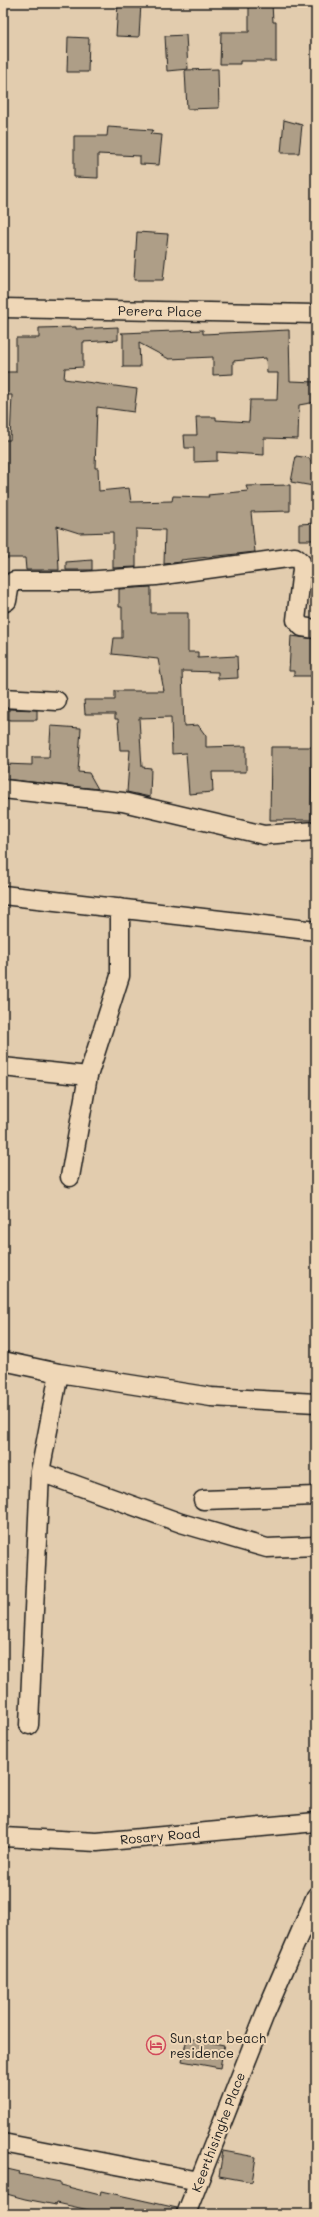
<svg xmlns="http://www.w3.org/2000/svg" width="319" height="2217" viewBox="0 0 319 2217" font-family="Mali,sans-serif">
	<rect width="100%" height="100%" fill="#e2ccae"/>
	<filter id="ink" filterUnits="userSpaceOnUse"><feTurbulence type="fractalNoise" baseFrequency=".025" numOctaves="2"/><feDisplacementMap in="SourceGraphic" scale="8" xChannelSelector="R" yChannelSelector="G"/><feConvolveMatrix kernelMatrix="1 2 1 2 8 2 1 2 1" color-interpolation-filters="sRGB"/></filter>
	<g filter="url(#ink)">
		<!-- building -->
		<path fill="#ae9e87" stroke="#1c1c1c" d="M118,3H141L139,37L116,36Z
			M249,3H272L273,22H276V61H240V64H220L221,32H249Z
			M186,35L188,69L167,71L165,36Z
			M68,37L89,38L88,72H67Z
			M218,69L219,108L187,109L185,70Z
			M284,120L302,125L299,153H281Z
			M108,127L153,130L150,134L162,135L159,165L140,164V156L98,154V178L74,177V136H107Z
			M137,232L168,234L163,280H134Z
			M76,327V329L118,327V340L83,342V367L65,368L64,379L137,389L134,412L97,407L95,468H98L99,491L129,488L131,502L172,501L173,496L209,497L208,495L248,491L246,486L290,485V511L251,512L255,552L181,560V562L164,564L165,530L136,529V567L113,568V532L79,533L57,526L59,570H26L25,558H3V440H10L12,395H3V372H16V338H39V328Z
			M203,330V334L289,330L290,381L316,382V402L299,405L298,439L264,438V455L217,452V461L194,462V448H185L184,435H197L196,417H216V420L249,422L250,400H277L278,373H267L266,358L233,361V374L213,375V357L169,359L139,343L140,367H123V334L121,333Z
			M296,456L309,458L315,470L313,486L291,482Z
			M316,523V540H299V524Z
			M92,560V570H66V562Z
			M151,587V613H188V652H198V658L237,656L238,678L218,679V672L182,671L184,726L198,725L206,736V747L246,746V772H212L213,792L189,794L186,753L172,754L171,717L139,718L142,767L151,768L150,797L127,792L130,750H120L118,719H115V714H85L84,700H115V691H164L158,659L112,654L114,638H122V607H119V589Z
			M291,636L316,639V676H294V671H289Z
			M9,709L37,710V720H9Z
			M51,726L81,728L78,772L89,773L98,789L3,779V764L32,765V757H49Z
			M271,747H312L311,820H270Z
			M187,2038L224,2045L220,2068L182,2061Z
			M223,2151L256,2157L252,2182L219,2176Z
			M3,2168L20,2172L19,2174L60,2182V2185L100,2195L101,2191L177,2208L176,2214H107L57,2203L56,2205L25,2199L3,2193Z"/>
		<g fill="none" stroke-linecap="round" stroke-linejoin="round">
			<defs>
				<path id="minor" d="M3,308L316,314
					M3,603L7,601L10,584L14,581H84L156,576L295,557L301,562L302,569L296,620L302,627L316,629
					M3,698L57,701
					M3,789L123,802L264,835L316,831
					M3,895L316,931
					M3,1067L88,1076
					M70,1177L88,1076L120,976V908
					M3,1361L59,1373L211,1397L316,1403
					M40,1472L181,1523L267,1548L316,1546
					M203,1500L316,1496
					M29,1725L40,1472L59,1373
					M3,1837L97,1842L316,1822
					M3,2143L199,2181
					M186,2214L265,2014L316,1896"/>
			</defs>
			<!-- minor casing -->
			<use href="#minor" stroke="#1c1c1c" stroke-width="21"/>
			<!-- minor -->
			<use href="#minor" stroke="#efd7b7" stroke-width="18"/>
		</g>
	</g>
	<!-- icons -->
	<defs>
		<symbol id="hotel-ring" viewBox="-11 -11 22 22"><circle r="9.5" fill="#efd7b7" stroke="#d1495b" stroke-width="1.5"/><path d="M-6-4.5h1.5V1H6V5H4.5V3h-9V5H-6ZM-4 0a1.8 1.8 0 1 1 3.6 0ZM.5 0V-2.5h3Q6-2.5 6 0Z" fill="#d1495b"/></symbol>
	</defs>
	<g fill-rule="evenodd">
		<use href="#hotel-ring" x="145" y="2034" width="22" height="22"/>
	</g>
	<g text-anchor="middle" stroke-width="4" stroke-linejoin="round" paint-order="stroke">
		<!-- street labels -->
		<g font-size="13" fill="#1c1c1c" stroke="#efd7b7">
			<text transform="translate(160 311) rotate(1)" y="5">Perera Place</text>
			<text transform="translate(160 1836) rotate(-5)" y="5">Rosary Road</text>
			<text transform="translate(218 2132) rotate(-69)" y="5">Keerthisinghe Place</text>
		</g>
		<!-- poi labels -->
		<g font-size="13" fill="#1c1c1c" stroke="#efd7b7" text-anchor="start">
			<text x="170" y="2043">Sun star beach<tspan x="170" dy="15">residence</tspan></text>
		</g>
	</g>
	<!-- margin -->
	<rect width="319" height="2217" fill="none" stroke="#efd7b7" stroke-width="16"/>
	<rect x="8" y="8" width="303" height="2201" fill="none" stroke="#1c1c1c" stroke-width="1.5" filter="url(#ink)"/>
</svg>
